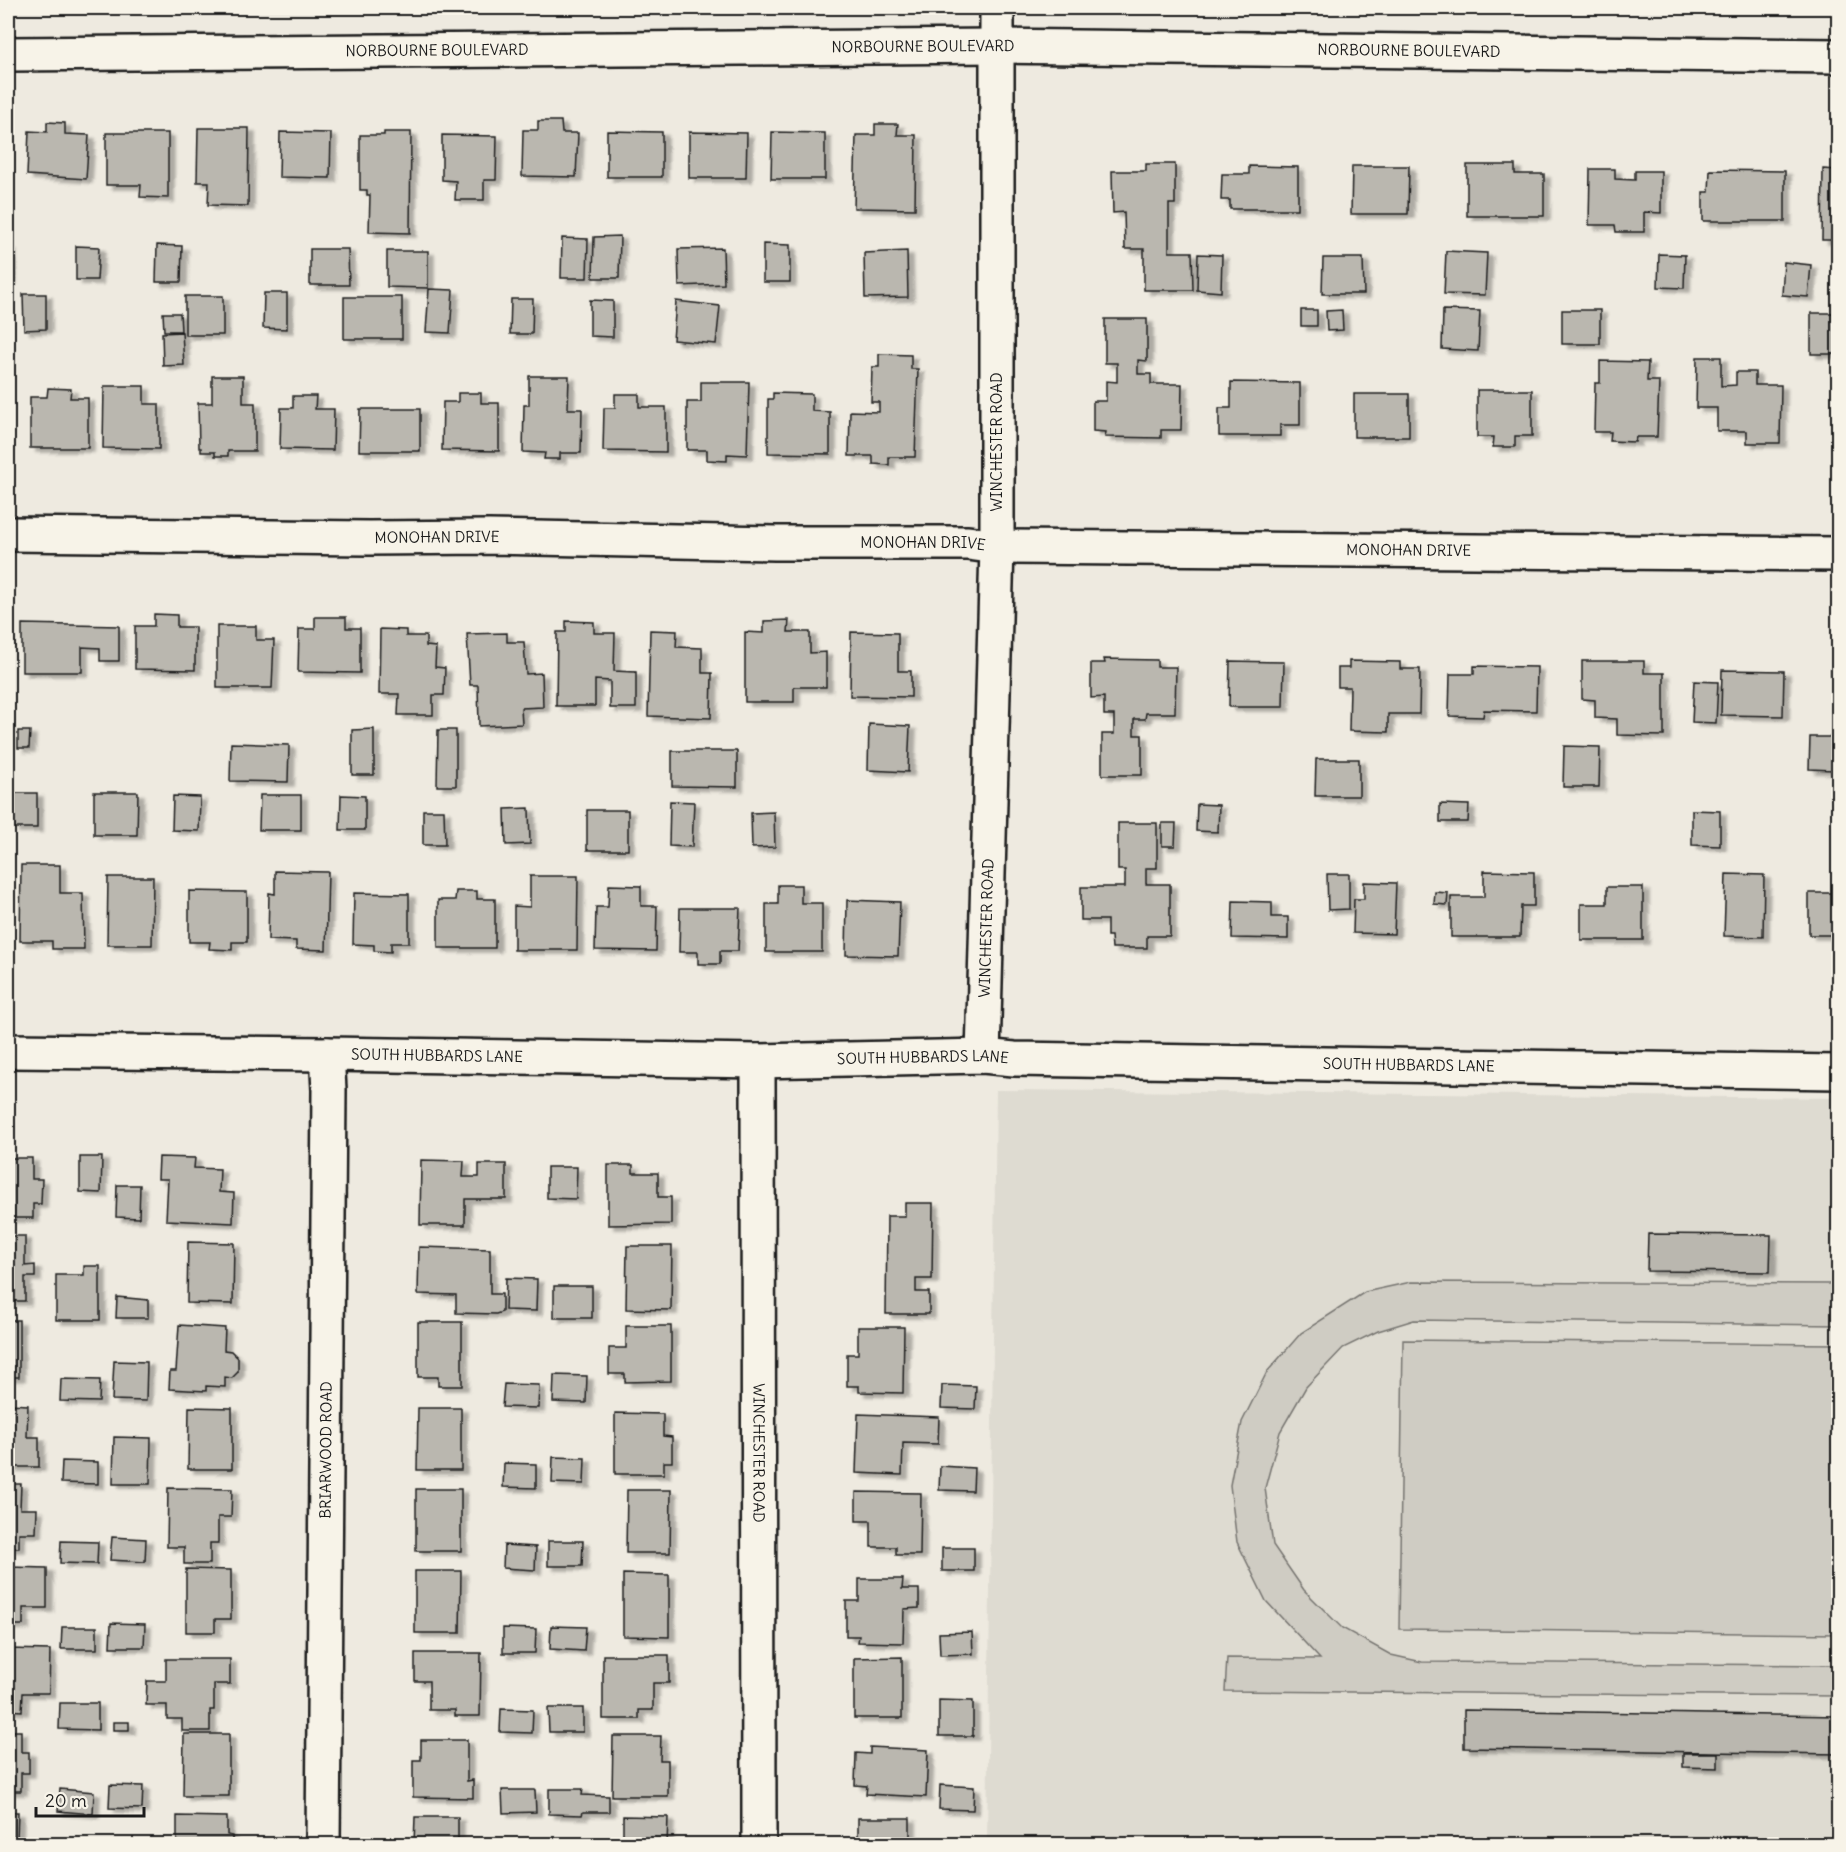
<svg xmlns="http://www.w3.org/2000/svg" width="1846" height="1852" viewBox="0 0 1846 1852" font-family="Delius,sans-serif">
	<defs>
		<filter id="shadow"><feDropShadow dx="6" dy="4" stdDeviation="1.5" flood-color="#0004"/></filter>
	</defs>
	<rect width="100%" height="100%" fill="#eeeae0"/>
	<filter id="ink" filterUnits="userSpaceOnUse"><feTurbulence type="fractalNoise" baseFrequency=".0167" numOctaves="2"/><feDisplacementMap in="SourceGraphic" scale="12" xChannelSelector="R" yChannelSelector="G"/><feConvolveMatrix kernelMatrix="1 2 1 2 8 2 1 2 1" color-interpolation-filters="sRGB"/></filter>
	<g filter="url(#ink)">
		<!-- built -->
		<path fill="#dedbd1" d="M996,1090L1838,1098V1844H987Z"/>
		<!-- green -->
		<path fill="#cfccc3" stroke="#767470" stroke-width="1.5" d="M1411,1282L1838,1284V1325L1414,1320L1378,1331L1343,1348L1306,1387L1280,1432L1265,1488L1273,1545L1304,1590L1342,1628L1391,1655L1422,1662L1838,1665V1696L1225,1691L1227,1658L1320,1659L1266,1601L1237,1542L1230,1485L1242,1422L1267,1372L1301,1333L1365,1292Z
			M1403,1340L1838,1344V1634L1399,1629Z"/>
		<!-- building -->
		<path fill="#bab7af" stroke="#1c1c1c" stroke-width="1.5" filter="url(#shadow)" d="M538,121H561L562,133H578L576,177L522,176L523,130H538Z
			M47,122L65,123V134L89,135L86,179L27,175L29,131L47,132Z
			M875,124H898L897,135H916L915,209L854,208L856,135H875Z
			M198,128H249L248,206L208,205L209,182H197Z
			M607,131L662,132V177H607Z
			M280,132L331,133L330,178L279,177Z
			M384,132H411L410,233L369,232L370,195H367V190H360V135H384Z
			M689,132L747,133L746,178H689Z
			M772,132L825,133V179H771Z
			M106,133H168V198L140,197L141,185H106Z
			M442,135L497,136L496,180H484V200H455L456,181L442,180Z
			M1146,164H1175V204H1169V252H1192L1193,290H1144V249H1125L1124,212L1113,213L1112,171H1146Z
			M1467,165H1515V174H1544V216H1467Z
			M1249,166L1298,167V209H1230V200H1221L1222,174H1249Z
			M1352,166H1409L1408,214H1351Z
			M1590,169H1615V179L1635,180V171H1661V213L1644,212V232H1616L1615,225H1589Z
			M1823,169L1838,170V240H1822Z
			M1710,170L1785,171V221H1703V192H1709Z
			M620,236L619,278H593L594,237Z
			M562,238L588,239L587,278H561Z
			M763,244L790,245V282H763Z
			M157,245L182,246L181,282H156Z
			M8,246H10V280H8Z
			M76,246L99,247L97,280H76Z
			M723,248L724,284L679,286L678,249Z
			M310,249H348L349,285H310Z
			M387,251H428V288L387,287Z
			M907,251L908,297L865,298L864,253Z
			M1446,251L1487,253L1485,295L1444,294Z
			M1198,254L1222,255L1221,292L1197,290Z
			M1659,254L1685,255L1684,288L1658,287Z
			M1323,258H1363L1364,294H1322Z
			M1784,262L1811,265L1808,297L1782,295Z
			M429,289L453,290L450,333L426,332Z
			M264,293H287V329L263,328Z
			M23,294H46V329L24,330Z
			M185,296H223V335H185Z
			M344,297H402V339H344Z
			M511,299H533L532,334H510Z
			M590,300L613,301V337L590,336Z
			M676,301L720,306L716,344L673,340Z
			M1301,310H1317V326H1301Z
			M1342,310L1343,330L1327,331L1326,311Z
			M1443,310L1480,311L1478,351L1442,349Z
			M1562,310H1600V344H1562Z
			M163,313H180L181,331H164Z
			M1811,313H1838V354H1811Z
			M1105,319H1147V361L1138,360V374H1151V384H1182L1181,430H1161V438L1105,437L1106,432L1093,431V401H1106V381L1117,382V363H1105Z
			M182,332L184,365L163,366L162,333Z
			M879,354L911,355V369H918L915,457H889V465L873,464V456H849L850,411L879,412V402H871L872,367H879Z
			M1697,357H1721V386L1736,385V372H1755V385H1781L1780,443H1747V431H1717V408H1696Z
			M1600,361L1648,362L1647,381H1659L1657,437H1636L1635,442L1610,441L1611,432H1594L1595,383H1600Z
			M212,376H243V403H255V451H228V456H215V452H201V448H199L198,403H212Z
			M529,376H569L568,409H582L581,453H560V459H544L545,453L523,452L524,405H529Z
			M701,382H749L747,455L727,454V461L707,460V450H687V402H701Z
			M1231,382L1300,383V425H1280V436H1219V408H1231Z
			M104,386H144V404H159V449L103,448Z
			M48,388L71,389L70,398H88V448H30V397H47Z
			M1477,390H1532V436H1515V447H1493L1494,437H1477Z
			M458,393H481V403H499V451L442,450L443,402H458Z
			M773,393L812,394V411L830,412V454L768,453V399H773Z
			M615,394H639V407H666V452L603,451L604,408H615Z
			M1354,394H1409V437H1354Z
			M293,396H316L315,409H334L333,450L280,449L281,408H293Z
			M360,409H420V451H359Z
			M154,614L177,615V627H195V670L135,669V626H154Z
			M315,617H346V628H360V673L298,672L299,629H315Z
			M789,620L788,632H810V653L826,652V687H794V702H745V632L764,633V621Z
			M566,621L594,622V633H615L614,671L636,672V708H610V681L595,680V706H556L557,632H566Z
			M22,624L119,626V661H100V648L82,647V672H22Z
			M217,626H256V640H274L272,688H217Z
			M380,629L406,630V636H426V646L436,647L435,667L445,668L444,695H433V715H398L399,694H379Z
			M650,630L677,631L676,647L702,648V673H712L711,718L648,716Z
			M851,632L898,633V671H911V697L850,696Z
			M507,633V642H524L526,674L542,673L543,707L521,708L522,724L479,726L478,685H470L467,634Z
			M1104,659L1157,660V667H1176L1175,713H1146L1145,719H1134V735H1142V775H1102V734H1114V715H1104V697L1091,698V663H1105Z
			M1230,661L1284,662L1283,707H1229Z
			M1349,661L1400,662V669H1420L1419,714H1388V732L1349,731L1350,687H1338V668H1349Z
			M1582,661H1644V673H1664V736L1617,735V719L1595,718V700L1582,699Z
			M1831,663H1838V720H1831Z
			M1474,666L1537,667L1536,711L1484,710L1483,717L1449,716L1450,674H1474Z
			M1722,670L1784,671L1783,716L1721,715Z
			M1694,681L1718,682L1716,723L1692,722Z
			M869,724L910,726L908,772L868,770Z
			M374,729V775H352V730Z
			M438,730H456V786H437Z
			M18,731H30L29,748H18Z
			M1810,737H1833V770L1809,769Z
			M231,743L289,745L288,782L230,781Z
			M1564,746L1600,747L1599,787H1563Z
			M672,751H737V787L672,786Z
			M1316,759H1359V796H1315Z
			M94,792H138L137,835H94Z
			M13,793H37V828H13Z
			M260,795H301V830H259Z
			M341,795L365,796V830H340Z
			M173,796L200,797L199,831L172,830Z
			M670,801L694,802L692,847L669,846Z
			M1197,804L1219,805L1218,832L1196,831Z
			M1440,804L1469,805L1468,822H1440Z
			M529,808L530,844L506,845L505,809Z
			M423,810H444L445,845H423Z
			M587,810H628V850H587Z
			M1692,810L1720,811V846L1692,845Z
			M774,812L775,847L752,848L751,813Z
			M1118,823H1157V868H1146V884H1170V936H1147V948H1112L1111,936H1107V920H1081V887H1125V870H1118Z
			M1162,823H1176L1175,846H1162Z
			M21,865H60V893H83L84,949H52V941H20Z
			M275,871L328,872L326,950L296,949V941L268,940L269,893L275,894Z
			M1484,871L1534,872V906H1521L1520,937H1451V897H1484Z
			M1327,874H1349V909L1328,910Z
			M1726,874L1764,875L1763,937L1724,936Z
			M530,876H578L577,950H514V906L530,907Z
			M108,877H153L152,945H107Z
			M1364,882L1396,883L1394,934L1353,933L1354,899H1364Z
			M609,885L641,886V906H657L656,951L595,950L596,907H608Z
			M778,885H801V903H822V952H766V904H778Z
			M1607,887H1643V940H1581V904H1607Z
			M189,891L247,892V942H232V950L209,949L210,942H189Z
			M456,891H477V899H495V948H438V900H455Z
			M1435,892L1448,893L1447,905L1434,904Z
			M354,893L409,894V943H391V952L374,951V945L353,944Z
			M1809,893H1838V935H1809Z
			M847,900L900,902L898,956L846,955Z
			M1233,901L1272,902V917H1288V939L1232,938Z
			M680,908H740L738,951H720V964H698V952H679Z
			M80,1157H102L101,1193L80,1192Z
			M159,1157L195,1158L194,1168L220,1169L219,1192L234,1193L233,1223L166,1220L168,1179H158Z
			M8,1158H32V1179H42L41,1204H33V1218H8Z
			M421,1160L464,1161L463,1177H479V1164H506V1199H465V1225H420Z
			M608,1165H633V1173H658V1197H671V1224L608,1225Z
			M547,1167H577L576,1199L547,1198Z
			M117,1185H140L139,1218L116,1217Z
			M905,1203H933L932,1279H916V1292H929V1314H886L887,1216H905Z
			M1648,1234L1771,1235L1770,1272L1647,1271Z
			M8,1236H25V1266L35,1265V1277H25V1301H8Z
			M188,1242L234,1243L233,1304L187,1303Z
			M627,1246H672L671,1310L626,1309Z
			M419,1247L490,1249V1294H502V1312L496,1314L456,1313V1295L418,1294Z
			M84,1266H100V1320H56V1275H84Z
			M506,1278L537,1279L536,1311L505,1310Z
			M554,1286H592V1318H554Z
			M117,1297L148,1300V1318H116Z
			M8,1320H19V1377H8Z
			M418,1322H462V1386H438V1377H418Z
			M179,1325L225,1328L224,1350L231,1351L238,1358V1372L232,1378L225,1377V1387L206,1386V1391L169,1389L170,1371H176Z
			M626,1326H671V1381L625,1382V1374H609V1348H626Z
			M858,1327H904L903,1393L859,1392V1386H847V1354H858Z
			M114,1361L147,1362L146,1401L112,1400Z
			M554,1375L587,1376L586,1403L553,1402Z
			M61,1379L100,1380L99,1402L60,1401Z
			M504,1384L539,1385L538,1408L502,1407Z
			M942,1385L976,1386L975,1409L941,1408Z
			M8,1404L28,1405L27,1437H39V1467H8Z
			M189,1407L232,1408V1469H188Z
			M418,1408H461V1470H417Z
			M615,1413L663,1414V1436L672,1437V1462H664V1474H615Z
			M858,1414L939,1417L938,1444L903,1443L902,1475L856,1473Z
			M114,1437L151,1438L150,1484H113Z
			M553,1457L585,1458L584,1484L552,1483Z
			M62,1461L98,1462V1484L61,1483Z
			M504,1463L536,1464V1488L503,1487Z
			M940,1466L974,1468L973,1491L939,1490Z
			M8,1484H21L20,1509H37L36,1533H19V1548H8Z
			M168,1488L232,1489L231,1517H218V1543H210V1564H184V1547H167Z
			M416,1489H461V1551H416Z
			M627,1490H671L670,1553H626Z
			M856,1492L921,1493L920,1555H896V1547H871V1521H856Z
			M112,1537L146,1539L145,1562L110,1560Z
			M61,1541L98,1542L97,1564L60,1563Z
			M548,1541H583L582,1566H548Z
			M504,1545L536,1547L535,1570L503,1568Z
			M942,1548H974V1571H942Z
			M8,1567L47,1568V1608H23V1625H8Z
			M186,1569L231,1570V1619H215V1632H186Z
			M415,1571H461L460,1633H415Z
			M623,1574L669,1575V1637L623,1636Z
			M859,1579H903L902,1589H919V1608L904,1609L903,1643L858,1642L859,1636H846V1601H859Z
			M111,1623L145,1624L144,1647H110Z
			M551,1626L586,1627L584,1651L550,1649Z
			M62,1627H97V1649H61Z
			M503,1628L536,1629L535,1653H503Z
			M972,1632L973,1654L940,1655L939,1633Z
			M8,1649L50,1650L49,1693H23L22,1711L8,1710Z
			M415,1653H481L480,1716H455V1710H429V1681H415Z
			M603,1655H669V1683H653V1710H639V1719H603Z
			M902,1657V1718H854V1658Z
			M166,1659H230V1684H214V1710H210V1731H182V1719H167V1705H146L147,1681H166Z
			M939,1700L973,1701V1736H939Z
			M60,1703H98V1730L59,1729Z
			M548,1708H583V1732H549Z
			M501,1709L533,1710L532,1733L500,1732Z
			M1464,1710L1838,1716V1754L1464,1748Z
			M113,1722H129V1730H113Z
			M8,1731H21V1752H29V1773H21V1791H8Z
			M184,1734H229V1796H183Z
			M613,1736H661L660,1760H668V1796H612Z
			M421,1740H467V1781L473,1780V1798L413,1797V1760H421Z
			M870,1747L928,1750L926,1797L866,1794L867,1786L855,1785L856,1753L870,1754Z
			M1683,1753H1718V1768L1683,1767Z
			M110,1785L143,1786L142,1809L109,1808Z
			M940,1785L974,1787L973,1810L939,1809Z
			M60,1789L94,1792L93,1814L58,1811Z
			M549,1789H583L582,1795L609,1796V1812H583L582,1815L549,1814Z
			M502,1790H535L536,1812L503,1813Z
			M8,1812H18L17,1839H32V1844H8Z
			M177,1816L227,1817V1835L232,1836V1844H182V1842H177Z
			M623,1816L668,1817L667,1844H623Z
			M415,1817H458V1844H414Z
			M858,1818H910V1844H858Z"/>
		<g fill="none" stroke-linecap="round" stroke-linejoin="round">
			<defs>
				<g id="minor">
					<path id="s1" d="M8,54L997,46L1838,56"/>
					<path id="s2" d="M8,534L369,538L489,537L775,543H968L997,547L1838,554"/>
					<path id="s3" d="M8,1051L327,1054L758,1061L983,1056L1014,1059L1838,1072"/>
					<path id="s4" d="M983,1056L997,547V8"/>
					<path id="s5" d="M758,1061L759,1844"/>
					<path id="s6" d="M323,1844L329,1090L327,1054"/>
				</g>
			</defs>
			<!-- minor casing -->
			<use href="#minor" stroke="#1c1c1c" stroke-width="38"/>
			<!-- minor -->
			<use href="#minor" stroke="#f7f3e8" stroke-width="33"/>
		</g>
	</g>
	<g text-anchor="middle" stroke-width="4.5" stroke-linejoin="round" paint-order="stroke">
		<!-- street labels -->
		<g font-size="15" fill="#1c1c1c" stroke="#f7f3e8">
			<text dy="5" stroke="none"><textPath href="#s1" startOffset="915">NORBOURNE BOULEVARD</textPath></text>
			<text dy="5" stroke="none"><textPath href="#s1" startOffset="429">NORBOURNE BOULEVARD</textPath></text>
			<text dy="5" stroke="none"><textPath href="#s1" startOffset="1401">NORBOURNE BOULEVARD</textPath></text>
			<text transform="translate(997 442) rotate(-90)" y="5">WINCHESTER ROAD</text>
			<text dy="5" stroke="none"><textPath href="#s2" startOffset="429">MONOHAN DRIVE</textPath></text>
			<text dy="5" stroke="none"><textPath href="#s2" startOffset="915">MONOHAN DRIVE</textPath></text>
			<text dy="5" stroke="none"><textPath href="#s2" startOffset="1401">MONOHAN DRIVE</textPath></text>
			<text dy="5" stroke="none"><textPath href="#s4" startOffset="128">WINCHESTER ROAD</textPath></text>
			<text dy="5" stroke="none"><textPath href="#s3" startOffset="429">SOUTH HUBBARDS LANE</textPath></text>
			<text dy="5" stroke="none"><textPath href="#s3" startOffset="915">SOUTH HUBBARDS LANE</textPath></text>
			<text dy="5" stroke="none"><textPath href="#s3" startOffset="1401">SOUTH HUBBARDS LANE</textPath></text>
			<text dy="5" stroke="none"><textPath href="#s6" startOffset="394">BRIARWOOD ROAD</textPath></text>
			<text dy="5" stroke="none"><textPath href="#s5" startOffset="392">WINCHESTER ROAD</textPath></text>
		</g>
	</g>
	<!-- margin -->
	<rect width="1846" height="1852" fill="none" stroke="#f7f3e8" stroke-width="30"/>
	<rect x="15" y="15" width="1816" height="1822" fill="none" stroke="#1c1c1c" stroke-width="2" filter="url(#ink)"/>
	<!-- scale -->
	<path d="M36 1807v9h108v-9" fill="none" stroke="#1c1c1c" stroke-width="3"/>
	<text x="45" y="1807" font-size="18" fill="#1c1c1c" stroke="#f7f3e8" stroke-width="4.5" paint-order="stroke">20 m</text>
</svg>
